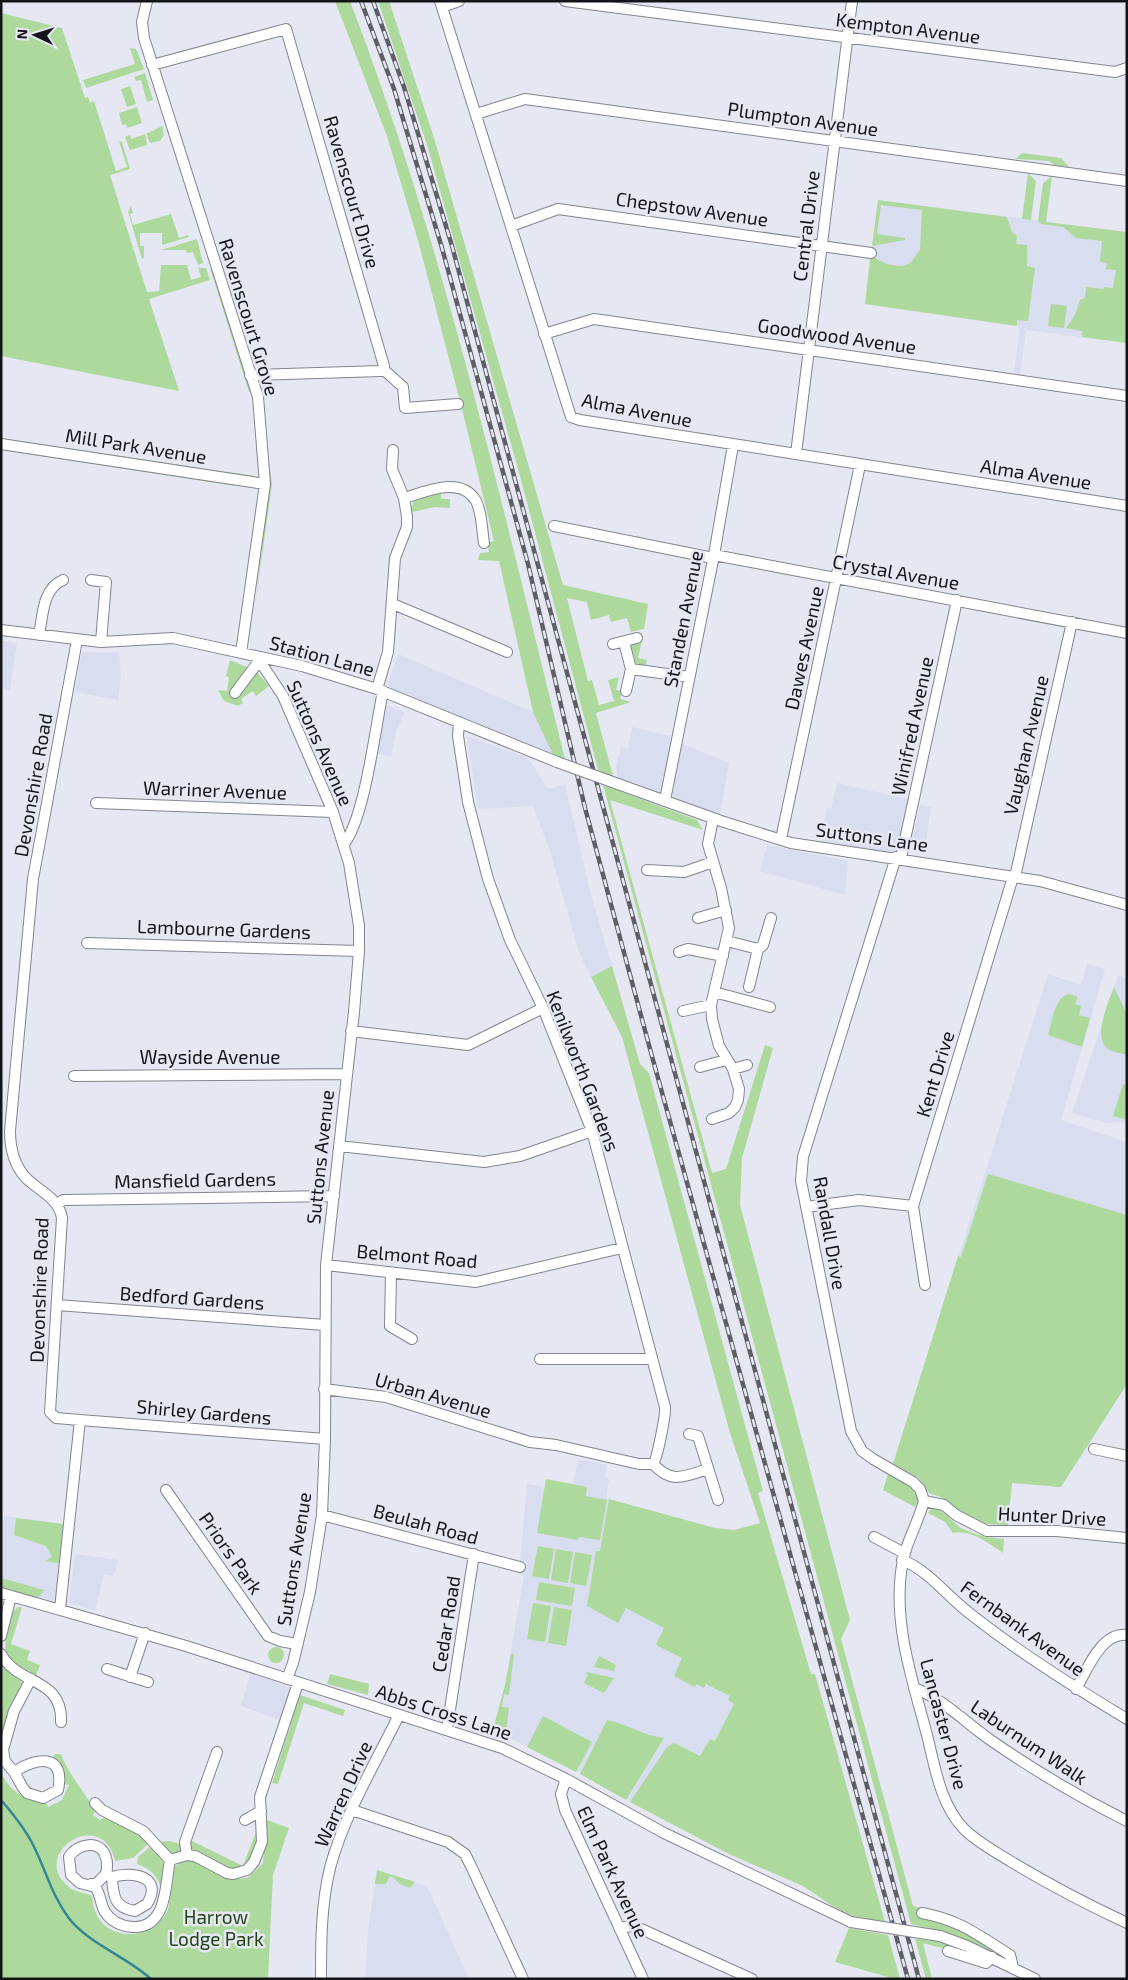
<svg xmlns="http://www.w3.org/2000/svg" width="1128" height="1980" viewBox="0 0 1128 1980" font-family="'Exo 2',sans-serif">
	<rect width="100%" height="100%" fill="#e5e8f2"/>
	<!-- built -->
	<path fill="#d8ddef" d="M878,200L1127,232V343L1026,330L1020,374L1014,373L1020,329L1017,326L865,304Z
		M1,640L17,643L10,690L1,688Z
		M82,652L107,653L119,652L121,676L118,700L75,692Z
		M398,654L533,712L553,755L387,687Z
		M386,705L405,712L396,732L391,757L376,753Z
		M632,727L673,737L661,791L658,792L647,791L646,787L633,782L629,785L618,781L616,767L621,747L628,748Z
		M467,736L529,759L548,789L565,784L590,891L612,966L591,977L580,955L550,851L533,806L478,809Z
		M681,743L729,763L720,815L680,800L678,802L672,799Z
		M837,783L911,800L898,854L820,843L827,808L831,809Z
		M920,805L931,807L924,854L913,852L910,849Z
		M767,845L848,861L845,895L760,871Z
		M1087,964L1105,969L1061,1120L1127,1142V1384L1061,1487L1011,1483L1008,1525L987,1524L965,1515L941,1497L929,1493L919,1478L893,1464L1048,974L1081,985Z
		M1118,975L1127,978V1123L1116,1122L1107,1123L1072,1113Z
		M578,1459L607,1465L605,1478L609,1479L606,1499L715,1528L734,1530L760,1523L830,1887L827,1895L729,1854L560,1763L516,1741L492,1733L505,1685L524,1575L519,1574L527,1484L545,1487L546,1479L573,1484Z
		M4,1516L63,1524L56,1597L53,1601L1,1588V1531Z
		M75,1554L118,1560L114,1576L104,1574L95,1611L69,1603Z
		M251,1673L291,1688L280,1720L241,1706Z
		M377,1870L427,1886L469,1979H365L368,1930Z"/>
	<!-- green -->
	<path fill="#aed99c" d="M335,1H350C444,246 502,505 565,759L553,755L533,712L499,561L478,560L480,553L489,552L487,543L494,541L462,409L419,244L387,136Z
		M378,1H389L435,141L563,585L648,604L644,629L631,632L627,618L611,622L609,615L591,620L587,602L567,598L588,681L592,680L599,705L614,701L608,680L619,677L616,690L622,691L620,699L631,702L596,713L613,776L612,779L599,773L521,480L428,148Z
		M1,13L62,28L85,98L88,97L90,103L94,101L116,171L127,167L119,141L122,142L130,169L110,175L147,292L159,291L161,265H187L191,280L201,277L198,268H206L210,280L149,299L179,391L1,356Z
		M130,48L136,49L144,69L86,88L83,80L135,64Z
		M145,73L153,100L147,102L141,80L136,81L134,77Z
		M130,86L136,104L127,107L121,89Z
		M137,107L142,123L127,128L126,124L122,125L119,113Z
		M162,126L164,135L160,141L150,143L146,134Z
		M145,134L147,145L130,150L125,137L130,135L131,139Z
		M1022,153L1061,158L1069,167L1054,165L1049,161L1015,159Z
		M1028,173L1036,181L1031,220L1022,219Z
		M1052,176L1046,222L1127,232V343L1082,337V331L1066,328L1075,315L1080,300L1085,298L1086,287L1103,289L1104,287L1113,288L1116,270L1106,269L1107,263L1100,262L1102,241L1076,238L1063,227L1041,224L1038,221L1043,183Z
		M878,200L1007,217L1012,232L1017,236L1016,244L1027,245V266L1035,268L1028,321L1017,320V326L865,304L870,259L874,257C881,263 903,271 911,262C915,258 915,254 920,250L922,210L881,205L877,234L905,238V240L872,246Z
		M131,206L133,213L130,214L133,225L171,214L179,238L188,235L189,237L162,245V233H140V246H144V258L142,259L128,212Z
		M197,239L203,263L198,265L193,252L187,253L186,250H161Z
		M210,268L213,272L251,391L249,392Z
		M1051,304L1067,306L1064,328L1048,326Z
		M259,391L272,484L255,607L270,481Z
		M1,438L255,476L254,478L1,440Z
		M1,449L235,484V486L1,450Z
		M441,491V499H450V508L435,507L412,512L411,509L414,500Z
		M642,640L638,658L647,660L645,667L637,666L630,645Z
		M230,660L256,671L269,686L256,696L253,691L241,699L243,703L238,706L224,701L218,690L227,691L229,677L226,676Z
		M603,785L697,820L703,830L610,800L712,1173L726,1169L765,1045L773,1048L742,1158L740,1205L850,1620L841,1639L913,1906L920,1908V1918L937,1922L943,1920L996,1950L995,1954L952,1934L911,1924Z
		M612,966L640,1064L649,1073L763,1491L758,1493L811,1674H815L885,1922L853,1916L837,1909L803,1886L729,1854L630,1802L667,1747L674,1743L700,1756L710,1739L715,1741L734,1704L728,1700L730,1696L706,1684L704,1688L697,1684L695,1687L674,1676L682,1658L656,1645L664,1628L626,1608L618,1623L587,1606L596,1551H600L609,1499L715,1528L734,1530L760,1523L730,1433L622,1037L591,977Z
		M1114,987L1127,1014V1055C1121,1053 1112,1052 1108,1049C1092,1037 1109,1001 1114,987Z
		M1069,994L1078,997L1075,1004L1081,1006L1079,1015L1090,1018L1082,1047L1048,1035C1052,1022 1054,998 1069,994Z
		M1123,1084L1127,1085V1120L1113,1116Z
		M988,1174L1127,1215V1384L1061,1487L1012,1483L1008,1525L987,1524L965,1515L941,1497L929,1493L919,1478L893,1464L958,1256L961,1257Z
		M888,1474L913,1488L918,1501L915,1507L883,1490Z
		M546,1479L587,1487L586,1496L607,1500L600,1540L579,1537L578,1540L537,1533Z
		M932,1508C943,1508 952,1522 961,1528C975,1535 989,1538 1004,1539L1003,1553C988,1543 970,1529 953,1533L945,1522L928,1513Z
		M16,1518L63,1524L59,1563L45,1561L52,1557L46,1546L14,1535Z
		M538,1546L554,1549L549,1579L532,1576Z
		M556,1549L573,1552L568,1583L551,1580Z
		M575,1552L592,1555L586,1586L570,1583Z
		M1,1578L44,1590L40,1596L36,1597L1,1588Z
		M539,1582L575,1588L572,1606L536,1600Z
		M533,1603L551,1606L545,1642L527,1639Z
		M18,1607H22L11,1644L30,1651L27,1660L40,1665L36,1676C11,1660 0,1661 8,1628C10,1620 11,1612 18,1607Z
		M554,1607L572,1610L566,1646L548,1643Z
		M268 1655a8 8 0 1 1 16 0a8 8 0 1 1-16 0Z
		M511,1654H514L509,1695L504,1694L502,1707L509,1708L505,1738L492,1733L505,1685Z
		M599,1656L616,1665L614,1671L594,1667Z
		M1,1661L20,1677L22,1684L1,1744Z
		M587,1672L614,1678L604,1693L584,1683L588,1674L585,1673Z
		M330,1674L369,1684L368,1695L327,1684Z
		M300,1695L345,1710L343,1716L304,1703L278,1784L272,1783Z
		M543,1716L592,1742L576,1772L527,1747Z
		M607,1720C627,1724 645,1736 664,1738L626,1800L580,1774Z
		M55,1754H61C69,1776 86,1793 95,1812L93,1815L100,1820L105,1817L138,1833L149,1843L133,1858L115,1861C103,1805 26,1854 70,1888C77,1893 85,1892 92,1896C93,1901 93,1906 95,1911C107,1943 153,1940 167,1912C171,1905 170,1880 171,1870C195,1846 206,1873 228,1879C233,1880 242,1878 248,1878L263,1863L267,1820L289,1828L273,1875L268,1979H1V1772C9,1791 26,1802 46,1802L48,1807L62,1800L69,1785L63,1784L52,1760Z
		M257,1830C257,1846 252,1875 230,1870C223,1868 218,1863 212,1860C205,1856 197,1856 191,1850L190,1840L243,1866Z
		M169,1841L181,1844L183,1851L173,1858L158,1842Z
		M151,1846L163,1862L162,1891C158,1876 151,1869 137,1864L138,1857Z
		M377,1870L415,1882L410,1888L400,1884L393,1877H389L386,1884H375Z
		M849,1928L888,1935L900,1979H889L888,1977L835,1962Z
		M915,1939L936,1941L987,1960L923,1943L932,1979H926Z"/>
	<g fill="none" stroke-linecap="round" stroke-linejoin="round">
		<!-- stream -->
		<path stroke="#368796" stroke-width="2.5" d="M1,1800C14,1815 28,1832 36,1851C47,1874 52,1895 68,1917C88,1944 126,1956 151,1979"/>
		<defs>
			<path id="minor" d="M147,1L142,22L144,38L258,397L265,484L241,653
				M440,1L571,417L580,420L1127,506
				M565,1L1115,72L1127,68
				M442,7L459,1
				M152,65L286,29L384,366L381,371L250,375
				M476,114L525,99L1127,181
				M511,226L558,209L871,253
				M544,334L594,319L1127,396
				M384,370L403,387L405,408L458,404
				M1,444L265,484
				M796,454L852,1
				M404,498C425,492 461,475 476,501C482,512 482,531 484,543
				M554,526L713,558
				M714,555L1127,633
				M91,580L106,582L101,642
				M393,604L507,652
				M1,630L101,642L173,638L302,666L377,689L557,762
				M39,635C43,616 42,589 63,580
				M624,642L631,669L689,677
				M613,644L637,638
				M257,657L283,696L333,812L349,863L359,926V951L354,1012L326,1265L325,1439L322,1515L310,1592L293,1663L287,1679
				M377,689L388,652L395,558L407,527V517L404,498L392,469L393,450
				M626,691L631,669
				M235,693L259,661
				M459,722L458,736L468,802L488,879L510,940L543,1008L592,1131L665,1407C666,1414 657,1460 653,1464
				M618,784L721,821L791,843L1040,881L1127,905
				M665,800L714,555L733,445
				M96,803L333,812
				M781,839L860,465
				M344,844C365,817 375,729 383,691
				M896,857L803,1157L801,1181L851,1431L862,1451L873,1459L913,1482L920,1489L924,1501
				M901,858L957,600
				M647,870L684,872L713,862
				M1015,877L1072,622
				M698,918L726,910
				M727,941L758,949
				M87,943L359,951
				M679,952L688,949L723,956
				M749,987L758,949L763,945L771,918
				M714,992L770,1007
				M683,1011L711,1005
				M351,1031L468,1045L543,1008
				M700,1067L726,1060
				M733,1069L747,1065
				M74,1076L346,1074
				M712,1119L729,1113L735,1107L738,1100L739,1089L733,1069L719,1046L712,1019L711,1005L729,928L721,888L708,844L713,819
				M339,1146L484,1162L520,1156L592,1131
				M58,1204L63,1200L334,1196
				M806,1207L859,1200L913,1206
				M326,1265L476,1282L622,1248
				M391,1273L390,1326L412,1339
				M925,1285L913,1206L1013,877
				M57,1305L325,1325
				M540,1359H652
				M324,1389L386,1397L530,1442L556,1445L639,1464H653C672,1484 683,1477 708,1469
				M80,1420L325,1439
				M689,1434L698,1436L718,1500
				M1094,1449L1127,1456
				M166,1490L268,1636L280,1641L297,1644
				M924,1501C917,1526 904,1545 901,1572C894,1627 913,1682 927,1735C935,1767 940,1804 964,1829C977,1842 994,1851 1010,1861C1048,1884 1086,1904 1127,1923
				M924,1501L944,1505L956,1515L987,1531H1057L1127,1538
				M322,1515L520,1567
				M874,1537L904,1553
				M902,1560C928,1570 946,1595 968,1612C1018,1652 1072,1686 1127,1719
				M1,1593L186,1646L502,1748L566,1779L664,1833L851,1922
				M60,1609L80,1420L56,1418L50,1412L62,1218C59,1198 39,1191 26,1178C14,1165 10,1149 10,1131L33,879L77,640
				M1,1636L11,1596
				M1,1654C18,1686 63,1677 61,1722
				M107,1669L148,1682
				M130,1677L145,1633
				M914,1688C942,1698 965,1722 989,1739C1035,1771 1077,1796 1127,1821
				M1076,1689C1087,1670 1101,1632 1127,1635
				M447,1729L474,1554
				M14,1772C36,1757 66,1753 58,1790L43,1798L27,1793L23,1788L14,1772L5,1761L3,1750L14,1711L31,1679
				M566,1779L561,1794L565,1810L643,1979
				M95,1803L102,1810L143,1831L170,1860L187,1855L195,1856L227,1873L233,1874L247,1870L254,1862L262,1842L260,1797L298,1683
				M352,1810L448,1842L465,1854L471,1866L523,1979
				M245,1820L261,1811
				M187,1855L185,1842L217,1752
				M106,1874L112,1877C113,1895 114,1908 135,1911L147,1904C164,1876 132,1871 112,1877
				M91,1884H96L106,1874C107,1869 108,1863 106,1858C102,1839 77,1843 69,1857L71,1875L80,1883L95,1887C101,1894 100,1904 105,1912C111,1921 121,1926 132,1927C168,1929 165,1884 170,1860
				M922,1913C960,1920 978,1935 1010,1955L1013,1967
				M620,1928L631,1926L639,1928L752,1979
				M940,1936L967,1946L1035,1979
				M948,1951L986,1963L992,1957
				M321,1979C321,1942 321,1905 330,1868C344,1815 375,1764 399,1715"/>
		</defs>
		<!-- minor casing -->
		<use href="#minor" stroke="#82858e" stroke-width="12"/>
		<!-- minor -->
		<use href="#minor" stroke="#fff" stroke-width="10"/>
		<defs>
			<path id="rail" d="M361,1L394,89L442,248L528,564L585,808L653,1060L908,1979
				M373,1L404,87L452,246L919,1979"/>
		</defs>
		<!-- rail casing -->
		<use href="#rail" stroke="#5e5f65" stroke-width="4.5"/>
		<!-- rail -->
		<use href="#rail" stroke="#e5e8f2" stroke-width="2.5" stroke-dasharray="8" stroke-linecap="butt"/>
		<defs>
			<path id="minor-bridge" d="M557,762L618,784
				M851,1922L940,1936"/>
		</defs>
		<!-- minor-bridge casing -->
		<use href="#minor-bridge" stroke="#82858e" stroke-width="12" stroke-linecap="butt"/>
		<!-- minor-bridge -->
		<use href="#minor-bridge" stroke="#fff" stroke-width="10"/>
	</g>
	<g text-anchor="middle" stroke-width="5" stroke-linejoin="round" paint-order="stroke">
		<!-- street labels -->
		<g font-size="19" fill="#141519" stroke="#e5e8f2">
			<text transform="translate(908 28) rotate(7)" y="7">Kempton Avenue</text>
			<text transform="translate(803 119) rotate(8)" y="7">Plumpton Avenue</text>
			<text transform="translate(352 192) rotate(74)" y="7">Ravenscourt Drive</text>
			<text transform="translate(692 209) rotate(8)" y="7">Chepstow Avenue</text>
			<text transform="translate(806 226) rotate(-83)" y="7">Central Drive</text>
			<text transform="translate(249 317) rotate(73)" y="7">Ravenscourt Grove</text>
			<text transform="translate(837 336) rotate(8)" y="7">Goodwood Avenue</text>
			<text transform="translate(637 410) rotate(11)" y="7">Alma Avenue</text>
			<text transform="translate(136 446) rotate(9)" y="7">Mill Park Avenue</text>
			<text transform="translate(1036 474) rotate(9)" y="7">Alma Avenue</text>
			<text transform="translate(896 572) rotate(10)" y="7">Crystal Avenue</text>
			<text transform="translate(683 619) rotate(-79)" y="7">Standen Avenue</text>
			<text transform="translate(804 648) rotate(-78)" y="7">Dawes Avenue</text>
			<text transform="translate(322 656) rotate(15)" y="7">Station Lane</text>
			<text transform="translate(912 726) rotate(-78)" y="7">Winifred Avenue</text>
			<text transform="translate(320 743) rotate(66)" y="7">Suttons Avenue</text>
			<text transform="translate(1026 745) rotate(-77)" y="7">Vaughan Avenue</text>
			<text transform="translate(33 785) rotate(-80)" y="7">Devonshire Road</text>
			<text transform="translate(215 790) rotate(2)" y="7">Warriner Avenue</text>
			<text transform="translate(872 837) rotate(8)" y="7">Suttons Lane</text>
			<text transform="translate(224 929) rotate(2)" y="7">Lambourne Gardens</text>
			<text x="210" y="1064">Wayside Avenue</text>
			<text transform="translate(583 1071) rotate(69)" y="7">Kenilworth Gardens</text>
			<text transform="translate(935 1074) rotate(-73)" y="7">Kent Drive</text>
			<text transform="translate(320 1157) rotate(-84)" y="7">Suttons Avenue</text>
			<text transform="translate(195 1180) rotate(-1)" y="7">Mansfield Gardens</text>
			<text transform="translate(830 1233) rotate(80)" y="7">Randall Drive</text>
			<text transform="translate(417 1256) rotate(5)" y="7">Belmont Road</text>
			<text transform="translate(39 1290) rotate(-88)" y="7">Devonshire Road</text>
			<text transform="translate(192 1298) rotate(4)" y="7">Bedford Gardens</text>
			<text transform="translate(433 1395) rotate(16)" y="7">Urban Avenue</text>
			<text transform="translate(204 1412) rotate(5)" y="7">Shirley Gardens</text>
			<text transform="translate(1052 1516) rotate(3)" y="7">Hunter Drive</text>
			<text transform="translate(426 1524) rotate(15)" y="7">Beulah Road</text>
			<text transform="translate(231 1553) rotate(55)" y="7">Priors Park</text>
			<text transform="translate(294 1559) rotate(-81)" y="7">Suttons Avenue</text>
			<text transform="translate(446 1624) rotate(-81)" y="7">Cedar Road</text>
			<text transform="translate(1023 1628) rotate(36)" y="7">Fernbank Avenue</text>
			<text transform="translate(444 1712) rotate(18)" y="7">Abbs Cross Lane</text>
			<text transform="translate(944 1724) rotate(75)" y="7">Lancaster Drive</text>
			<text transform="translate(1029 1742) rotate(34)" y="7">Laburnum Walk</text>
			<text transform="translate(343 1794) rotate(-66)" y="7">Warren Drive</text>
			<text transform="translate(613 1872) rotate(65)" y="7">Elm Park Avenue</text>
		</g>
		<!-- park labels -->
		<g font-size="19" fill="#244315" stroke="#e5e8f2">
			<text x="216" y="1924">Harrow<tspan x="216" dy="22">Lodge Park</tspan></text>
		</g>
	</g>
	<!-- border -->
	<rect width="1128" height="1980" fill="none" stroke="#141519" stroke-width="5"/>
	<!-- north arrow -->
	<g transform="translate(35 35) rotate(274)" stroke="#e5e8f2" stroke-width="4" paint-order="stroke">
	<path d="M0-4L9 19L0 12L-9 19Z" fill="#141519"/>
	<text y="-8" font-size="14" font-weight="bold" text-anchor="middle" fill="#141519">N</text>
	</g>
</svg>
